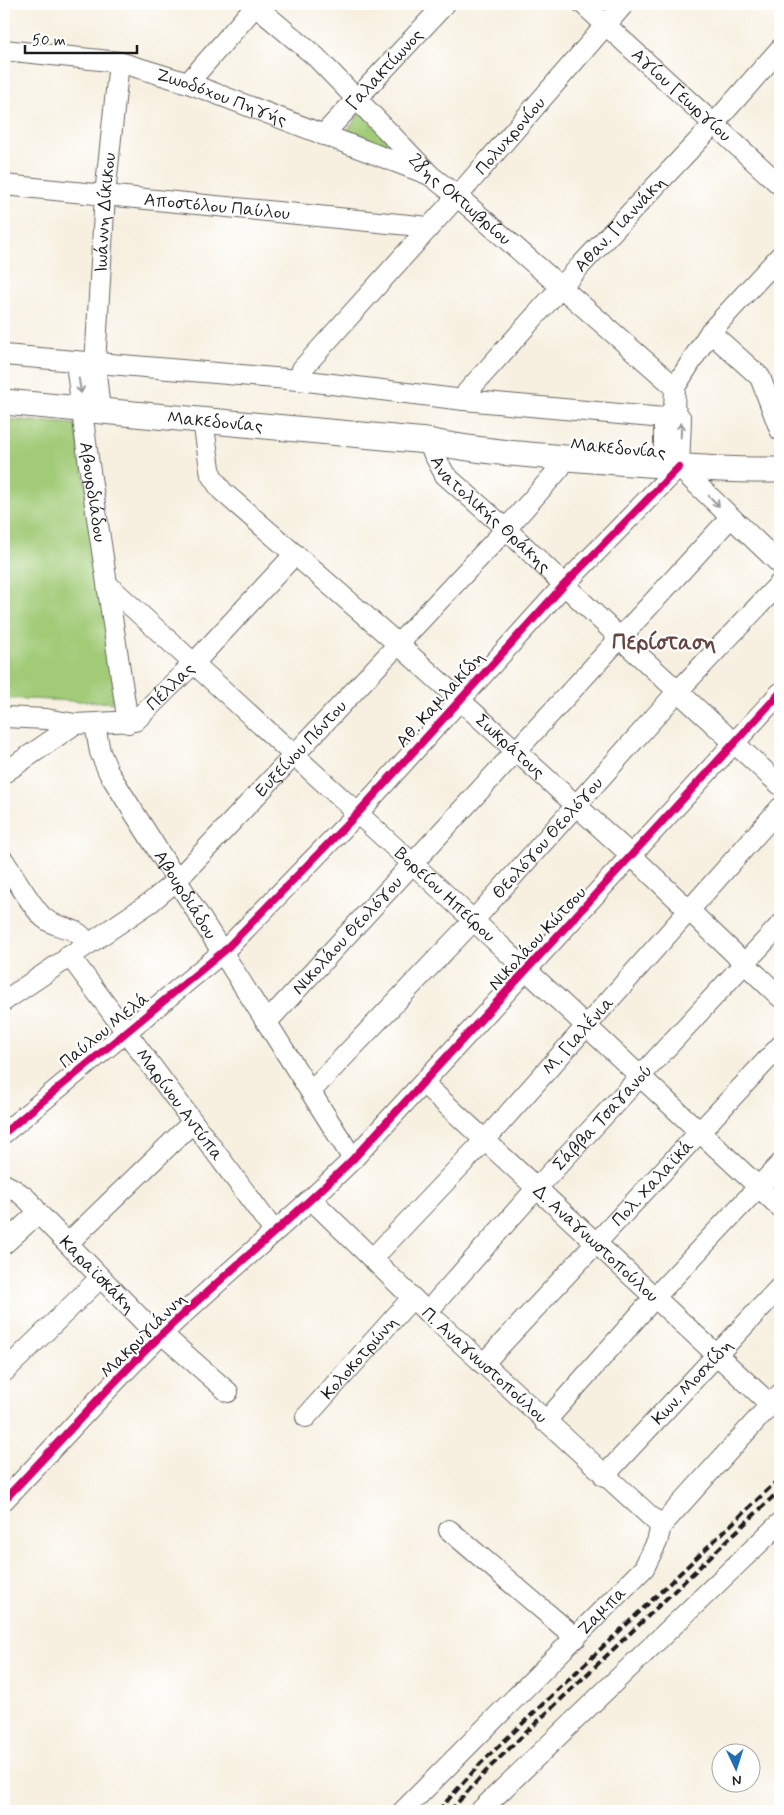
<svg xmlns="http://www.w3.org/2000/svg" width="784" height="1815" viewBox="0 0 784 1815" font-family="Mynerve,sans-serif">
	<rect width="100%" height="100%" fill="#fff"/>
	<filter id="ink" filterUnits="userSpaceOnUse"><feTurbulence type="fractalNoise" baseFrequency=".02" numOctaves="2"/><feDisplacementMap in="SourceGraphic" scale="10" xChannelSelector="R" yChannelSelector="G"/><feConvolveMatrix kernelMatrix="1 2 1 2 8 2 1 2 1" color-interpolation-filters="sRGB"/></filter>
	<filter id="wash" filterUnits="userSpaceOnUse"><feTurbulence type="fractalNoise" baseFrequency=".0096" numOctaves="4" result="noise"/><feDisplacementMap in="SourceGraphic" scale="20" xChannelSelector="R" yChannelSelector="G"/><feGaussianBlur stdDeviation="1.12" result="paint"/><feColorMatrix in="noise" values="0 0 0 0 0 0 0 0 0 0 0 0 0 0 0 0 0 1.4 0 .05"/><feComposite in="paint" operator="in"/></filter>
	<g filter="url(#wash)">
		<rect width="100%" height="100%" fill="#f7f0e0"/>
		<!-- green -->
		<path fill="#a1cb77" stroke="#5e744a" d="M363,109L410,155L347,131Z
			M4,419L75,424L123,703L4,698Z"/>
	</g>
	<g filter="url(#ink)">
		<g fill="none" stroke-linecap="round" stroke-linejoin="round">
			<defs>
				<g id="minor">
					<path id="s1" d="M253,4L316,57L431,176L457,196L675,387"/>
					<path id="s2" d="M583,4L780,185"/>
					<path id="s3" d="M4,50L119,62L188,83L427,174"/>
					<path d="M188,83L257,4"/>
					<path id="s4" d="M323,135L445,4"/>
					<path id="s5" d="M4,185L429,227"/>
					<path d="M710,332L760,377L780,430"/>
					<path d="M4,355L299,380L464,400L664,418"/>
					<path id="s6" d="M76,363L88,458L128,723"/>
					<path id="s7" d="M299,380L302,369L462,191L624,4"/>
					<path id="s8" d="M464,400L467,392L581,265L713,125L780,49"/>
					<path d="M674,409L664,418V453L780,564"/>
					<path id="s9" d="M100,411L95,364L105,195L119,62"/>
					<path id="s10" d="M203,421L211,475L222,491L399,645L632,856L780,997"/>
					<path id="s11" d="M427,441L445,475L506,529L620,638L780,785"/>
					<path d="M679,467L681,419L674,409L675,387L710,332L780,256"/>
					<path id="s12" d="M107,584L413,864L780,1207"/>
					<path id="s13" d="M4,717L46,719L75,724L135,721L195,662L295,554"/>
					<path id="s14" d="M95,725L100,752L109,773L353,1159"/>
					<path d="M4,773L75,724"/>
					<path d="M4,861C13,874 33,909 44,918C59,931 76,924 87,943"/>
					<path id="s15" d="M69,955L274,1231"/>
					<path id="s16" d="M4,1001L151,902L178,879L506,529L560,468L564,458"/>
					<path id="s17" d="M267,1022L731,517"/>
					<path id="s18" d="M423,1083L770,1404"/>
					<path id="s19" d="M312,1090L473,921L678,691L780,583"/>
					<path d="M4,1133L224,951L357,814L564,585L679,467"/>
					<path id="s20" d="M4,1184C19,1192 29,1198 38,1213L149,1327L162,1334L228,1392"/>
					<path id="s21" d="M312,1200L427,1312L661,1526"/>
					<path d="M68,1243L193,1122"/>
					<path d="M4,1244L38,1213"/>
					<path id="s22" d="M372,1259L485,1140L780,808"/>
					<path id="s23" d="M427,1312L536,1189L780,925"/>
					<path id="s24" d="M483,1364L780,1046"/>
					<path d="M4,1372L99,1279"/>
					<path id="s25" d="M306,1417L412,1298"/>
					<path d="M545,1422L655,1297L780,1164"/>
					<path id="s26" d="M604,1476L780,1287"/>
					<path d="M4,1500C57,1445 108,1386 163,1333C225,1273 293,1219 353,1159L780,693"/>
					<path d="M449,1530L576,1638"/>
					<path id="s27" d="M403,1811L644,1568L657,1542L661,1526L780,1394"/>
					<path d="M480,1811L780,1523"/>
				</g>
				<g id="major">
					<path id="s28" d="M4,402L427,441C486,453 545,456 605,461C663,465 722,471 780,470"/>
				</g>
			</defs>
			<!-- minor casing -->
			<use href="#minor" stroke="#696661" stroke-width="22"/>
			<!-- major casing -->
			<use href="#major" stroke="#696661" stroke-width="27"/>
			<!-- minor -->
			<use href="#minor" stroke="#fff" stroke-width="20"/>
			<!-- major -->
			<use href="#major" stroke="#fff" stroke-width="25"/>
			<!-- rail -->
			<path stroke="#1c1c1c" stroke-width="4" stroke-dasharray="8 4" stroke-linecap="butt" d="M438,1811L480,1764L780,1478
				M450,1811L489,1768L780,1490"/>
			<defs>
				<path id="cycleway" d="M4,1133L224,951L357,814L564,585L679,467
					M4,1500C57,1445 108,1386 163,1333C225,1273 293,1219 353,1159L780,693"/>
			</defs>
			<!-- cycleway casing -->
			<use href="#cycleway" stroke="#fff" stroke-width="11"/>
			<!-- cycleway -->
			<use href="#cycleway" stroke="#d6006c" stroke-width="8"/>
		</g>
		<!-- one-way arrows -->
		<defs><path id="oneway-shaft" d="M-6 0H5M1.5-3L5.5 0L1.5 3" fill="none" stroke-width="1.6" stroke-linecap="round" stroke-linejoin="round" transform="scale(1.25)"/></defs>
		<g stroke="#999">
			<use href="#oneway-shaft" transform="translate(80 386) rotate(81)"/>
			<use href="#oneway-shaft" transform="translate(681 430) rotate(-88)"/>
			<use href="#oneway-shaft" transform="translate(714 501) rotate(44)"/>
		</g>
	</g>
	<g text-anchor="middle" stroke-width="4.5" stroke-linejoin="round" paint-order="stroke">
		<!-- street labels -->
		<g font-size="18" fill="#1c1c1c" stroke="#fff">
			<text dy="6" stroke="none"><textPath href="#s4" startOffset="90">Γαλακτίωνος</textPath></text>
			<text dy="6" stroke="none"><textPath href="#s2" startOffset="134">Αγίου Γεωργίου</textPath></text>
			<text dy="6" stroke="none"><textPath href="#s3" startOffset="224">Ζωοδόχου Πηγής</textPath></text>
			<text dy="6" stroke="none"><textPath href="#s7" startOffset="324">Πολυχρονίου</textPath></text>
			<text dy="6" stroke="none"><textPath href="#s1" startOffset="285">28ης Οκτωβρίου</textPath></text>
			<text dy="6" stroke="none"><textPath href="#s5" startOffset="214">Αποστόλου Παύλου</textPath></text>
			<text dy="6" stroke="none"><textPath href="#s9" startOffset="199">Ιωάννη Δίκικου</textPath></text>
			<text dy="6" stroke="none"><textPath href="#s8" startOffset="236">Αθαν. Γιαννάκη</textPath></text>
			<text dy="6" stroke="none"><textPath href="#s28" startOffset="212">Μακεδονίας</textPath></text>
			<text transform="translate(618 448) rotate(5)" y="6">Μακεδονίας</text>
			<text dy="6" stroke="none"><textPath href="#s6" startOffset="130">Αβουρδιάδου</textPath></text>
			<text dy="6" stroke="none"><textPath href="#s11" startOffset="98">Ανατολικής Θράκης</textPath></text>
			<text dy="6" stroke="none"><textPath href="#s13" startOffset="181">Πέλλας</textPath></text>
			<text transform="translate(440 699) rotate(-48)" y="6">Αθ. Καμλακίδη</text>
			<text dy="6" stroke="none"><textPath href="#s10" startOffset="459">Σωκράτους</textPath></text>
			<text dy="6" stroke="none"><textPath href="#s16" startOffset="392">Ευξείνου Πόντου</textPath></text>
			<text dy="6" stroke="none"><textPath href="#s19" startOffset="345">Θεολόγου Θεολόγου</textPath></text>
			<text dy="6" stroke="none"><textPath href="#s14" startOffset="194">Αβουρδιάδου</textPath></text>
			<text dy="6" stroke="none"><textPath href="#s12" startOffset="459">Βορείου Ηπείρου</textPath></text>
			<text dy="6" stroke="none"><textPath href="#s17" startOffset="118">Νικολάου Θεολόγου</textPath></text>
			<text transform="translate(537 938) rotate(-47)" y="6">Νικολάου Κώτσου</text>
			<text transform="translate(104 1030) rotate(-39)" y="6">Παύλου Μελά</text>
			<text dy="6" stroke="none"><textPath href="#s22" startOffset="304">Μ. Γιαλένια</textPath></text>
			<text dy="6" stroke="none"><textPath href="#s15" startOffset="186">Μαρίνου Αντύπα</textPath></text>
			<text dy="6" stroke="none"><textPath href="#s23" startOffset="262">Σάββα Τσαγανού</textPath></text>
			<text dy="6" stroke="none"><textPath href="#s24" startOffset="248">Πολ. Χαλαϊκά</textPath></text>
			<text dy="6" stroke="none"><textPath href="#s18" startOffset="236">Δ. Αναγνωστοπούλου</textPath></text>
			<text dy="6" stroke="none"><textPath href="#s20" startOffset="131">Καραϊσκάκη</textPath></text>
			<text transform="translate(143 1335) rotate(-45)" y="6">Μακρυγιάννη</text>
			<text dy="6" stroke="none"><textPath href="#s25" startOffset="80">Κολοκοτρώνη</textPath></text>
			<text dy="6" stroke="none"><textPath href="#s21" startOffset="239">Π. Αναγνωστοπούλου</textPath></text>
			<text dy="6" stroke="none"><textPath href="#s26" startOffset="129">Κων. Μοσχίδη</textPath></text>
			<text dy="6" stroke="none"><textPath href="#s27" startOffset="282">Ζαμπα</textPath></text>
		</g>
		<!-- district labels -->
		<g font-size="22" font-weight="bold" fill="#644542" stroke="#fff">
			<text x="664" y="649">Περίσταση</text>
		</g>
	</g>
	<!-- margin -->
	<rect width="784" height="1815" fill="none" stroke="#fff" stroke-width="20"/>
	<!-- north arrow -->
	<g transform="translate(736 1768) rotate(176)"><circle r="24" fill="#ffffff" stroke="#a4a4a4"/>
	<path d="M0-4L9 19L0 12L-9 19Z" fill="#1f6fb2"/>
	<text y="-8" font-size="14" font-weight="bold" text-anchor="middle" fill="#1c1c1c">N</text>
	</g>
	<!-- scale -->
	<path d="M25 45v8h112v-8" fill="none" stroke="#1c1c1c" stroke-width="2.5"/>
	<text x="32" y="45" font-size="15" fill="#1c1c1c" stroke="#ffffff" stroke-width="4" paint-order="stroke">50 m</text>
</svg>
